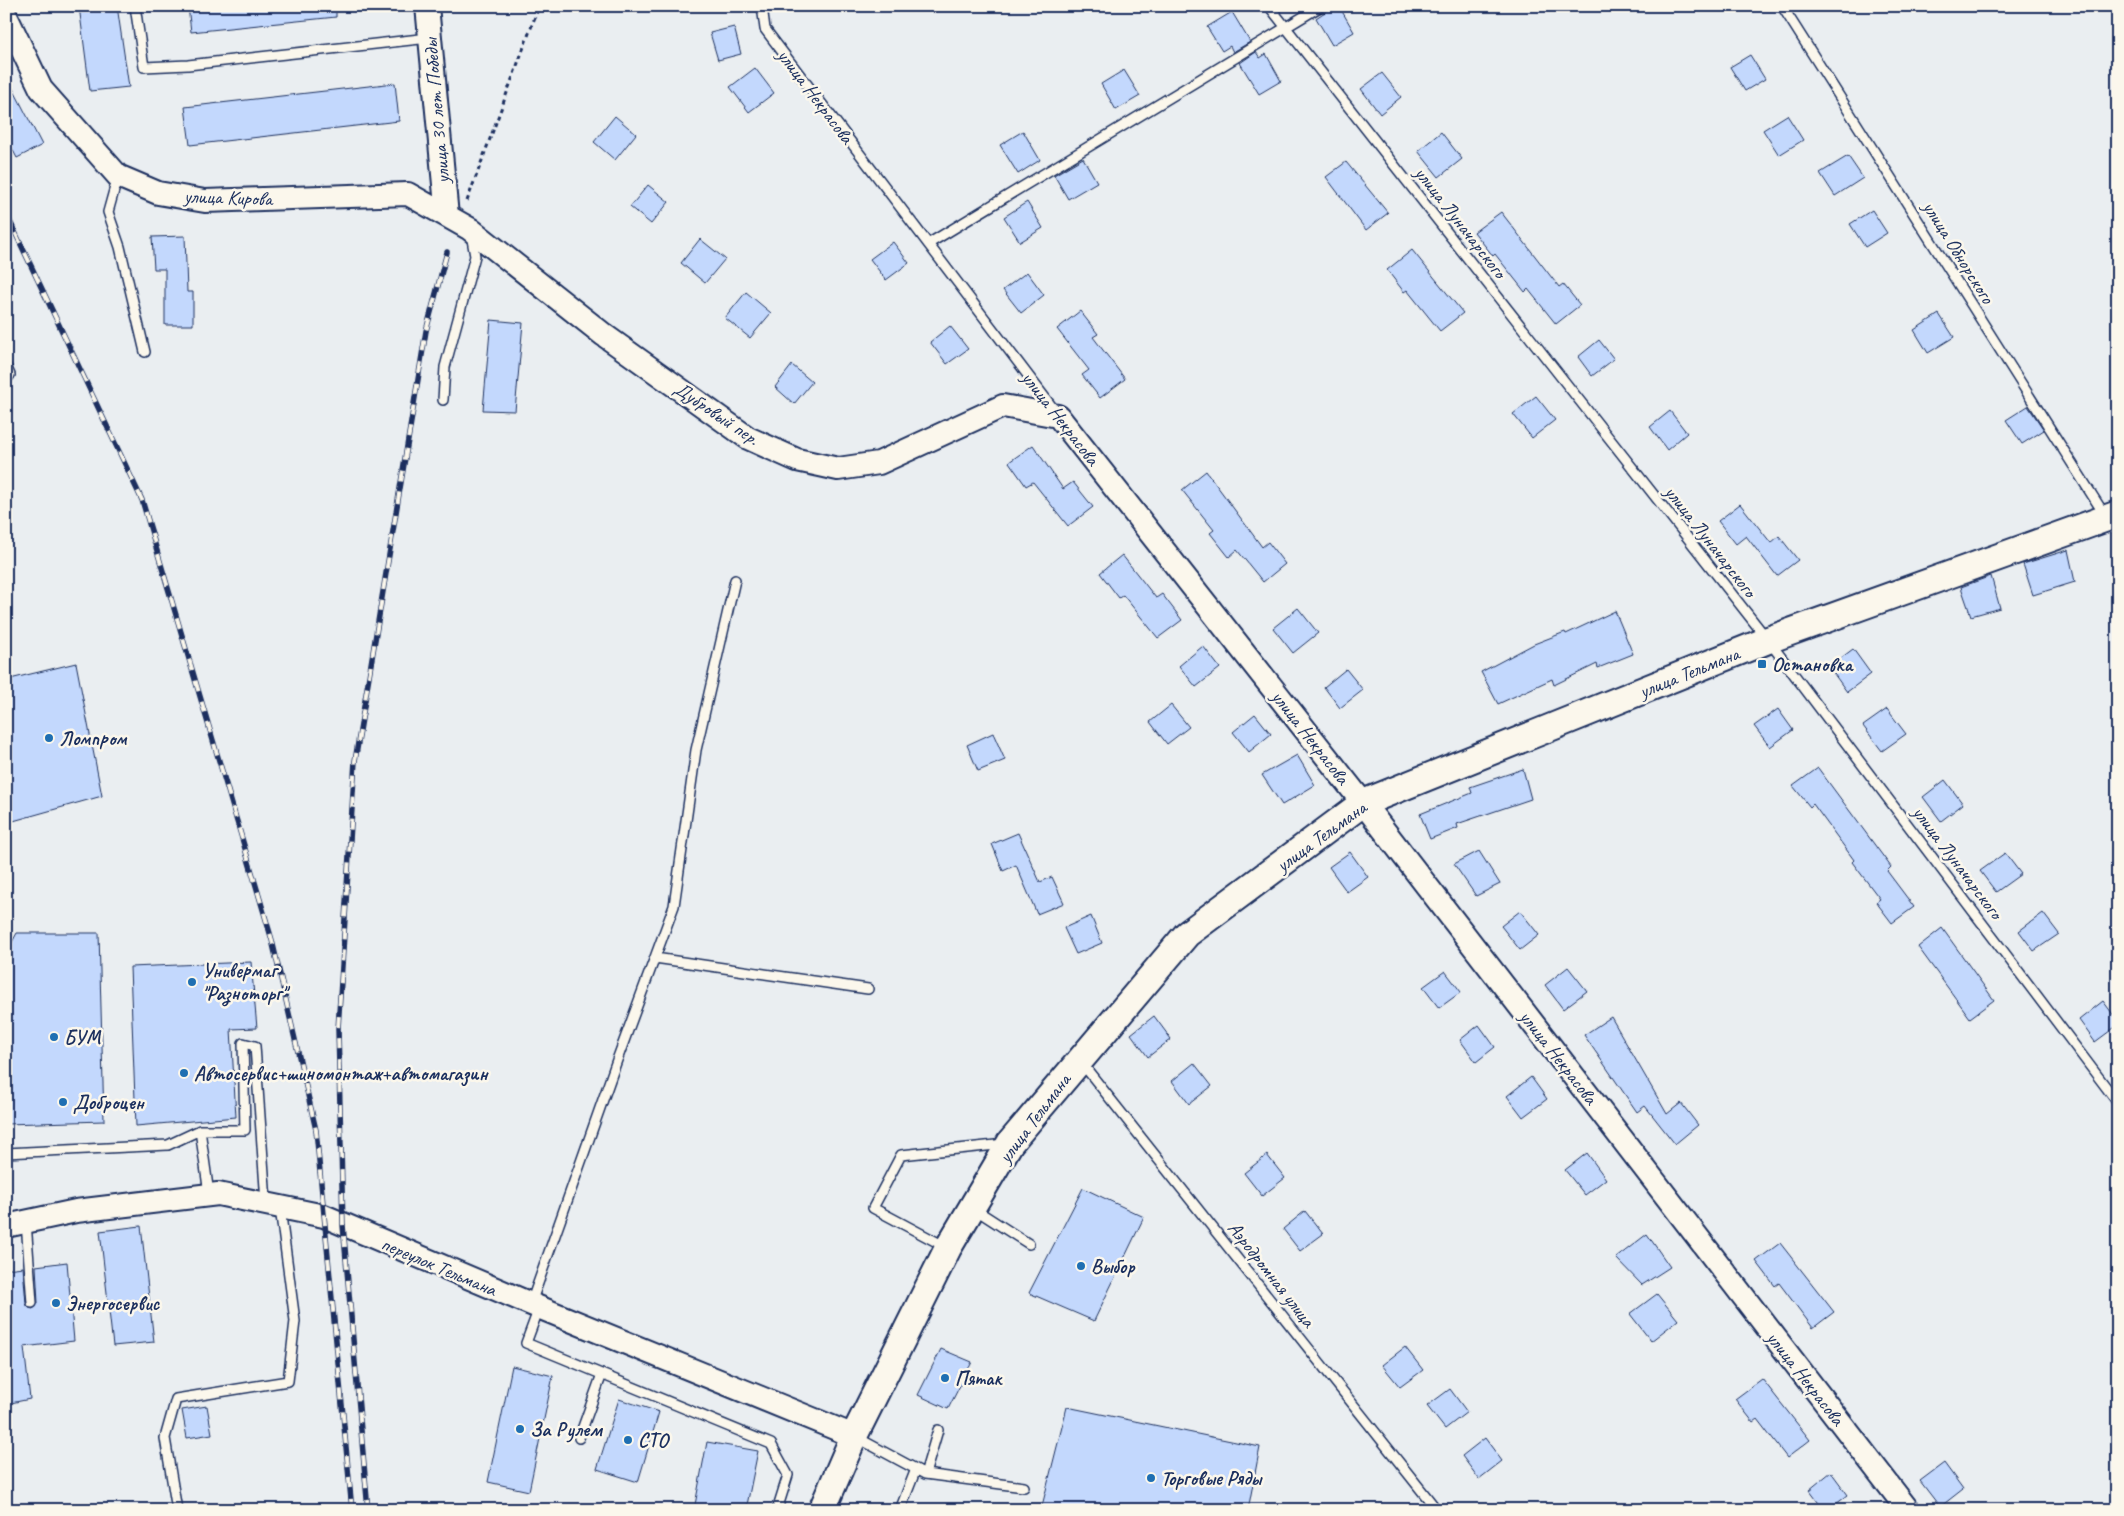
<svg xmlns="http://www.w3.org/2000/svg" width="2124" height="1516" viewBox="0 0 2124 1516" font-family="Caveat,sans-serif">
	<rect width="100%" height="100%" fill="#eaeef1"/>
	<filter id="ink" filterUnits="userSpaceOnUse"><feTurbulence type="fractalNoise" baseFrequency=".02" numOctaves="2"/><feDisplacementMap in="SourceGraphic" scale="10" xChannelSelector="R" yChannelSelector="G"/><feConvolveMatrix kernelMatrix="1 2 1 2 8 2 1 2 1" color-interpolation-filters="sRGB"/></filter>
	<g filter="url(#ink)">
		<!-- building -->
		<path fill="#c3d8fd" stroke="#1b2f5e" d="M79,6H117L129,87L90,91Z
			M188,6H336V17L191,32Z
			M1334,6H1339L1354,32L1332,45L1316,18Z
			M1232,12L1250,42L1233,52L1230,46L1222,51L1207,27Z
			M734,27L741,54L718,60L710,33Z
			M1256,52L1260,58L1266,54L1281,81L1259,94L1240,63Z
			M1750,55L1765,79L1745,91L1730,67Z
			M755,68L774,93L749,112L730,87Z
			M1124,70L1140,96L1116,110L1101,84Z
			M1382,73L1401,97L1380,114L1361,89Z
			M6,75L42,145L17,158L6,137Z
			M395,83L399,121L190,145L185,107Z
			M1787,115L1803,140L1779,155L1763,130Z
			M615,116L636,134L615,160L594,142Z
			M1023,131L1040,160L1018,174L1000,145Z
			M1441,132L1462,159L1439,177L1418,151Z
			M1848,156L1863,178L1835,196L1820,173Z
			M1083,158L1097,182L1068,199L1054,175Z
			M1346,162L1388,213L1366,230L1326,177Z
			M648,185L669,202L651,224L630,207Z
			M1027,202L1043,228L1020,242L1004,217Z
			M1872,210L1887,233L1865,247L1850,224Z
			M1501,212L1559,287L1563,284L1580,305L1556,324L1528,289L1525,292L1495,254L1493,256L1474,232Z
			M185,236L187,292H193V325H165V269H154L152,237Z
			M700,239L725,259L705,283L681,263Z
			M893,242L909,263L886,280L870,259Z
			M1412,250L1463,313L1440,331L1407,290L1404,292L1387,270Z
			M1027,272L1044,295L1021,313L1003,290Z
			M746,292L771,313L750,338L725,318Z
			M1080,311L1098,334L1093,337L1125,379L1100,398L1082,375L1089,370L1057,329Z
			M1939,314L1954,337L1928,353L1914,330Z
			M491,320L523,323L515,411L483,410Z
			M950,326L968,349L947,364L930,342Z
			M1599,340L1614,359L1592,376L1578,357Z
			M792,365L812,382L794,404L775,387Z
			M1536,396L1555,420L1532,438L1513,414Z
			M2028,406L2044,430L2022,444L2006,420Z
			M1670,411L1687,433L1667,450L1650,427Z
			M1033,445L1063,489L1073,482L1093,507L1068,526L1033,482L1026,486L1009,462Z
			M1206,471L1262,547L1268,542L1285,564L1263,582L1237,550L1229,557L1210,533L1214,530L1182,490Z
			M1740,504L1771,543L1779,536L1798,560L1777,576L1746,536L1736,544L1718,521Z
			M2068,550L2075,582L2033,595L2023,564Z
			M1122,555L1156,598L1162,594L1182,620L1158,638L1123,595L1119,598L1100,573Z
			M1991,576L2000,608L1971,616L1961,587Z
			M1298,608L1318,633L1293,653L1273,628Z
			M1615,611L1633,654L1598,668L1597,664L1554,685L1552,679L1498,704L1481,672L1534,644L1565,632L1566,634Z
			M1203,646L1220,668L1196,687L1179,666Z
			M1853,649L1871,674L1847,692L1829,667Z
			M76,663L102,796L6,823V680Z
			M1346,669L1363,690L1340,708L1324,687Z
			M1171,705L1189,727L1167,744L1150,722Z
			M1778,709L1793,730L1770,747L1754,726Z
			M1887,709L1906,734L1882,751L1863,726Z
			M1255,714L1271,734L1249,752L1233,732Z
			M993,733L1005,760L978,771L967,745Z
			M1297,755L1315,785L1282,805L1262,775Z
			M1818,768L1891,867L1887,871L1914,907L1892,923L1876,902L1880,899L1852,862L1854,860L1813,804L1810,807L1793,786Z
			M1523,769L1531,799L1457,824L1458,828L1430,839L1420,814L1472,793L1470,787Z
			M1945,780L1963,804L1941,821L1923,797Z
			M1018,833L1040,882L1052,877L1064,903L1037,914L1016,865L1003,871L992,844Z
			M1479,851L1500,884L1476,896L1454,864Z
			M1350,852L1368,877L1347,892L1329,867Z
			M2005,853L2021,874L1996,892L1980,871Z
			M1520,911L1539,935L1520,950L1501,926Z
			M2043,913L2059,934L2034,951L2019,931Z
			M1091,916L1102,943L1076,954L1064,928Z
			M1942,928L1994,1000L1970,1018L1918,947Z
			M17,933H99L104,1121L6,1124V953Z
			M251,962L257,1028L231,1029L236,1117L136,1126L130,967Z
			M1568,967L1587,991L1563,1009L1545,985Z
			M1445,971L1461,992L1439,1008L1423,987Z
			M2103,1001L2118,1021V1025L2095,1042L2079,1020Z
			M1154,1016L1171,1039L1148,1057L1131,1034Z
			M1611,1017L1667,1114L1681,1103L1698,1125L1675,1144L1645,1106L1637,1112L1584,1035Z
			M1479,1025L1495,1047L1476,1062L1460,1040Z
			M1194,1063L1212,1086L1189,1104L1172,1081Z
			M1531,1077L1547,1099L1523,1117L1507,1096Z
			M1587,1153L1606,1179L1585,1195L1565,1170Z
			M1267,1155L1285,1178L1262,1196L1244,1173Z
			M1083,1188L1144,1217L1094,1321L1029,1293Z
			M1305,1211L1323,1234L1300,1251L1283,1229Z
			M141,1226L154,1342L113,1346L100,1231Z
			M1647,1234L1670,1267L1642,1285L1616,1258Z
			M1780,1243L1834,1312L1813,1328L1779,1283L1775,1286L1756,1261Z
			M67,1262L74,1341L24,1347L30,1399L6,1404V1269L23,1267L26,1304L29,1308L33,1309L38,1303L36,1266Z
			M1657,1294L1678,1320L1651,1341L1630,1314Z
			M1405,1347L1423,1370L1400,1387L1382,1365Z
			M941,1349L972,1362L948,1409L918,1395Z
			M512,1366L553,1376L529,1491L488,1482Z
			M1762,1379L1810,1440L1787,1458L1757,1419L1753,1422L1735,1399Z
			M1450,1389L1467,1412L1445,1429L1427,1406Z
			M619,1399L659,1412L638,1482L597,1469Z
			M207,1406L212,1434L187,1438L182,1410Z
			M1067,1407L1260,1447L1248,1510H1041Z
			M1485,1438L1502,1461L1479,1479L1462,1456Z
			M707,1442L758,1451L746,1510H694Z
			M1944,1463L1963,1489L1940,1507L1920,1481Z
			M1831,1472L1848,1495L1828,1510H1824L1809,1490Z"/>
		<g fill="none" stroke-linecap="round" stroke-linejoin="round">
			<defs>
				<path id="service" d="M135,6L144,67L188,65L429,38
					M762,6L765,29L1055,411
					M1269,6L1768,640L2118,1103
					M1782,6L2106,517
					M118,176L108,212L120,247L145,352
					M928,244L1321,6
					M6,366L10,375L6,380
					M443,400L445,367L475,256L471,234
					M655,958L868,989
					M1081,1062L1437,1510
					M200,1130L209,1194
					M6,1153L168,1145L200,1130H245L243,1043L255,1046L266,1202
					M973,1208L1029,1244
					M26,1222L32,1303
					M946,1247L873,1208L901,1155L1005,1144
					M531,1303L617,1060L674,906L696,750L735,580
					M539,1308L526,1343L771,1444L788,1475L777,1510
					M856,1437L925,1474L1024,1487
					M579,1438L602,1374
					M925,1474L938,1430
					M177,1510L165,1438L176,1399L288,1381L295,1321L280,1208
					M900,1510L916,1469"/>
				<path id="tertiary" d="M427,6L447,216
					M6,16L41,89L118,176L158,193L205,201L408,194L470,229L604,335L748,438L797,460L838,469L879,463L1003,406L1058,416L1363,803L1908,1510
					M6,1226L76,1211L218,1194L324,1216L531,1304L854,1436"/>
				<path id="secondary" d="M822,1510L854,1436L948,1248L1010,1143L1187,934L1363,803L1768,640L2118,514"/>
			</defs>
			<!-- service casing -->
			<use href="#service" stroke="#1b2f5e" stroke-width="12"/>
			<!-- tertiary casing -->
			<use href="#tertiary" stroke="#1b2f5e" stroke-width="26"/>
			<!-- secondary casing -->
			<use href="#secondary" stroke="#1b2f5e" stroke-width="30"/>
			<!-- path -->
			<path stroke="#1b2f5e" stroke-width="3" stroke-dasharray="4 4" stroke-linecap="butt" d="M467,201L539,6"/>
			<!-- service -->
			<use href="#service" stroke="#fbf7ec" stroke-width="9"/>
			<!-- tertiary -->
			<use href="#tertiary" stroke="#fbf7ec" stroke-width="22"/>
			<!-- secondary -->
			<use href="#secondary" stroke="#fbf7ec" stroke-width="26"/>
			<defs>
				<path id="rail" d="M6,213L142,500L272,940L316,1130L352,1510
					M368,1510L343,1225L338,1029L355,761L426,331L447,252"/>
			</defs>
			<!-- rail casing -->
			<use href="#rail" stroke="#1b2f5e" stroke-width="5.5"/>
			<!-- rail -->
			<use href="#rail" stroke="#fbf7ec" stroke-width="4" stroke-dasharray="11" stroke-linecap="butt"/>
		</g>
	</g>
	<!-- markers -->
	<g fill="#1f6fb2" stroke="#fbf7ec" stroke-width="2">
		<rect x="1757" y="659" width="10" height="10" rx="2.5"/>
		<circle cx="49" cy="738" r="5"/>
		<circle cx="192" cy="982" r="5"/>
		<circle cx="54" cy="1037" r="5"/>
		<circle cx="184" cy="1073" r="5"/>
		<circle cx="63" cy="1102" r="5"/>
		<circle cx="1081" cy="1266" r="5"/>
		<circle cx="56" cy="1303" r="5"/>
		<circle cx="945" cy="1378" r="5"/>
		<circle cx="520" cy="1429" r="5"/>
		<circle cx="628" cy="1440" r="5"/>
		<circle cx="1151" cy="1478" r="5"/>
	</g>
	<g text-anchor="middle" stroke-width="5" stroke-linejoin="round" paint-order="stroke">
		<!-- street labels -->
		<g font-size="20" fill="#1b2f5e" stroke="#fbf7ec">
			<text transform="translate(816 96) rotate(53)" y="7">улица Некрасова</text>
			<text transform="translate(436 111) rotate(-95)" y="7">улица 30 лет Победы</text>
			<text transform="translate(228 197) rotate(2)" y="7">улица Кирова</text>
			<text transform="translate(1461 222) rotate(52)" y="7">улица Луначарского</text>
			<text transform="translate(1959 252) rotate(58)" y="7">улица Обнорского</text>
			<text transform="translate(717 413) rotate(34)" y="7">Дубровый пер.</text>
			<text transform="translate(1061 418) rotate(52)" y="7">улица Некрасова</text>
			<text transform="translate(1711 541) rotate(52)" y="7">улица Луначарского</text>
			<text transform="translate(1689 672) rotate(-22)" y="7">улица Тельмана</text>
			<text transform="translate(1311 737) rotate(52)" y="7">улица Некрасова</text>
			<text transform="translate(1321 836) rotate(-36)" y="7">улица Тельмана</text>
			<text transform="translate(1958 862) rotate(53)" y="7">улица Луначарского</text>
			<text transform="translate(1559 1057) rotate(52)" y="7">улица Некрасова</text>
			<text transform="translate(1034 1118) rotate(-53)" y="7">улица Тельмана</text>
			<text transform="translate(439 1266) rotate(23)" y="7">переулок Тельмана</text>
			<text transform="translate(1272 1274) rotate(52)" y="7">Аэродромная улица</text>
			<text transform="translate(1806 1378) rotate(52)" y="7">улица Некрасова</text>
		</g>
		<!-- poi labels -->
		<g font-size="20" font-weight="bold" fill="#1b2f5e" stroke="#fbf7ec" text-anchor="start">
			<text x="1772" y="671">Остановка</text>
			<text x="59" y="745">Ломпром</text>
			<text x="202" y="977">Универмаг<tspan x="202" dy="23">"Разноторг"</tspan></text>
			<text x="64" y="1044">БУМ</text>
			<text x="194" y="1080">Автосервис+шиномонтаж+автомагазин</text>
			<text x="73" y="1109">Доброцен</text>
			<text x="1091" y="1273">Выбор</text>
			<text x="66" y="1310">Энергосервис</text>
			<text x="955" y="1385">Пятак</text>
			<text x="530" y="1436">За Рулем</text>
			<text x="638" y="1447">СТО</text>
			<text x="1161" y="1485">Торговые Ряды</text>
		</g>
	</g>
	<!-- margin -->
	<rect width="2124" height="1516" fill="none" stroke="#fbf7ec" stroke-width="25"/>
	<rect x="12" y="12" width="2099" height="1491" fill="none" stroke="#1b2f5e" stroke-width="2" filter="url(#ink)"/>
</svg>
